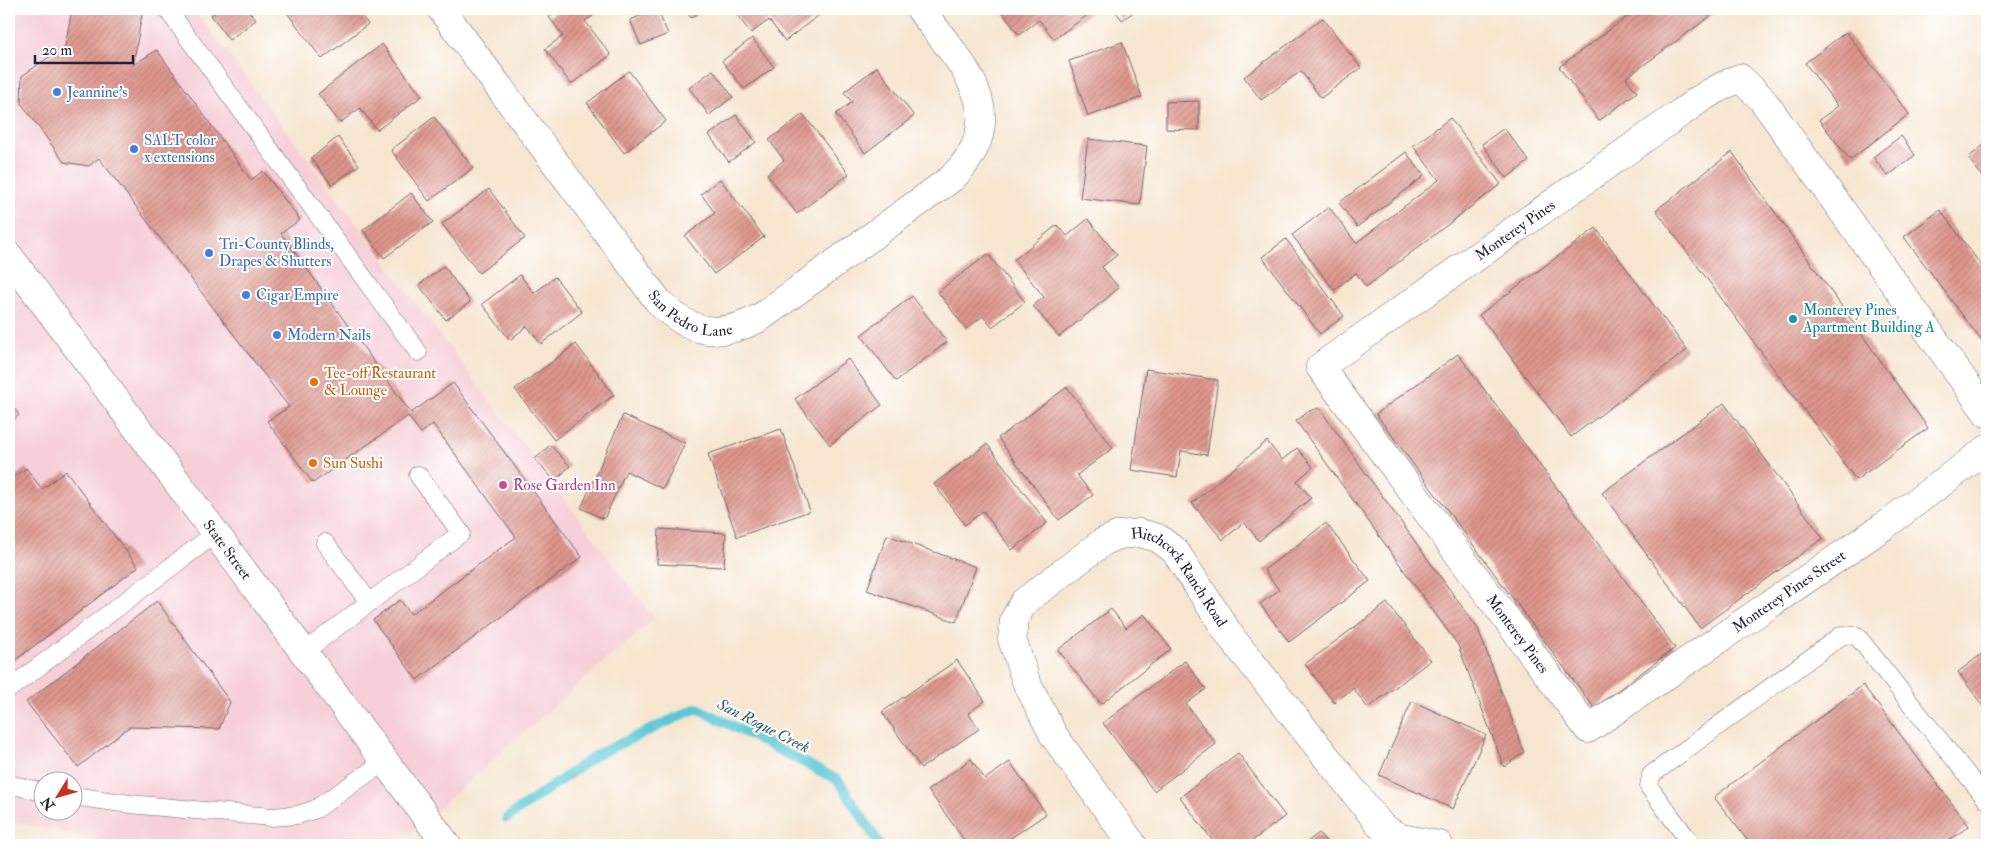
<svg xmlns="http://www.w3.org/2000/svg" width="1996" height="854" viewBox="0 0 1996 854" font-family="'IM FELL Double Pica',serif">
	<defs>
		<pattern id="building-hatch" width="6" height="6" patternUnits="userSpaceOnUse" patternTransform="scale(1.25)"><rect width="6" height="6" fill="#df978d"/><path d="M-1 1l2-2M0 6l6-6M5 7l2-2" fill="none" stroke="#b47b74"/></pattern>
	</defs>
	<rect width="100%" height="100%" fill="#fff"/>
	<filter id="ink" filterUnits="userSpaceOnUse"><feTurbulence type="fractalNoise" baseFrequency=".02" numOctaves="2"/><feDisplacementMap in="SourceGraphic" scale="10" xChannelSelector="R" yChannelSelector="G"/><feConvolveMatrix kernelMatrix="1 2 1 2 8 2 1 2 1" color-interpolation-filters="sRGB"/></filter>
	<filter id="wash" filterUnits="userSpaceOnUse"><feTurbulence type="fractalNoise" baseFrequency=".0096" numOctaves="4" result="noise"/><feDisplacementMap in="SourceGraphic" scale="20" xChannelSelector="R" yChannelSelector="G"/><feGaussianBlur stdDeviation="1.12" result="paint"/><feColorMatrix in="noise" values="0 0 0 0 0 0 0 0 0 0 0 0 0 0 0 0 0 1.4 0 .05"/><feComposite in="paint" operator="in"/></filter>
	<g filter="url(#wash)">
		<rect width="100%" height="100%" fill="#f6e5cf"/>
		<!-- built -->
		<path fill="#f6cfd8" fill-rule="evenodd" d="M9,9H194L654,618L413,831L385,845H121L9,820ZM42,782H72V812H42Z"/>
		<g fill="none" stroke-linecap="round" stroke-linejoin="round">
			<!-- stream -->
			<path stroke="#5cc7d6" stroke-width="10" d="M507,818L596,755L697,708L838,780L880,845"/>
		</g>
		<g id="blocks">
			<!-- building -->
			<path fill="url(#building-hatch)" d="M72,9H143L133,65L157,50L251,180L263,171L300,220L281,233L411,413L453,383L582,557L417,680L373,620L400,600L411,614L516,537L433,424L421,433L408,416L313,483L267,421L289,407L99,158L89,166L64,162L21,103L22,76L65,46Z
				M219,9H247L256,20L229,40L211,15Z
				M286,9H356L368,24L322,59L285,10Z
				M560,9H602L585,21L611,55L571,84L545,49L563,36L549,17Z
				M657,9L668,34L641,45L630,20Z
				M684,9H704L691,18Z
				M732,9H827L785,41L769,20L751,33Z
				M1000,9H1096L1054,39L1039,20L1019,35Z
				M1114,9H1138L1122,20Z
				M1638,9H1720L1626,78L1637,92L1599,121L1559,67Z
				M1323,18L1361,68L1321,98L1301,71L1261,100L1244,77Z
				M1846,32L1909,114L1850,160L1819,120L1838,106L1805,63Z
				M752,38L774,67L744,89L722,61Z
				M1122,42L1142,97L1088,116L1069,61Z
				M382,44L422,96L377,130L360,108L340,123L318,94Z
				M877,67L914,116L865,153L836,114L852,102L844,92Z
				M713,70L733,97L709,115L689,88Z
				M629,71L666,121L624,153L587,103Z
				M1199,101V130L1166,129V102Z
				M803,114L849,174L797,214L767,174L784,160L769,140Z
				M736,115L756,142L729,162L709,135Z
				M434,117L473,168L429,201L391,150Z
				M1450,118L1501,184L1366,287L1356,273L1334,290L1292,235L1329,207L1356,243L1439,180L1413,146Z
				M1504,128L1529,161L1507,178L1482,144Z
				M1901,136L1915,155L1888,176L1873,157Z
				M338,137L359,165L332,185L311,158Z
				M1088,139L1147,146L1140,205L1080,198Z
				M1987,142V182L1968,158Z
				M1406,152L1424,176L1357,227L1339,203Z
				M1732,152L1928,428L1856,480L1656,210Z
				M720,179L764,237L714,274L685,236L715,213L701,194Z
				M489,189L525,238L479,273L442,224Z
				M411,193L433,222L384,258L363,230Z
				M1940,210L1987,273V348L1904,237Z
				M1088,219L1117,255L1102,267L1119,288L1059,337L1033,306L1044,297L1014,260L1057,225L1067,236Z
				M1596,228L1687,350L1571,437L1479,315Z
				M1286,239L1344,316L1320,334L1262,257Z
				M988,254L1025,302L992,327L983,316L966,329L938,292Z
				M444,266L470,302L446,320L419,285Z
				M520,275L534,293L555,277L582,312L541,344L527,326L510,340L482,304Z
				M912,296L947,342L896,381L861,335Z
				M576,344L614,395L554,440L515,389Z
				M1458,354L1675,648L1594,708L1376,414Z
				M848,359L882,405L830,445L795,399Z
				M1146,369L1218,380L1207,455L1181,451L1177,477L1131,470Z
				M1067,387L1113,448L1077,475L1093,495L1059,520L998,438Z
				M9,401L19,415L9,423Z
				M1724,403L1823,538L1700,628L1602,493Z
				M1319,408L1478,629L1524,752L1504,767L1458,645L1296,421L1309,411Z
				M623,415L685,443L663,489L626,471L604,519L581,508Z
				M781,429L810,511L737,537L708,454Z
				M1267,441L1282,460L1297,448L1313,467L1297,481L1311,498L1259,541L1244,522L1223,540L1192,503Z
				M987,444L1047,523L1012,550L983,511L965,525L934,484Z
				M550,445L570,466L555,481L535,459Z
				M26,468L42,489L66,471L138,567L9,665V480Z
				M1326,523L1370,581L1289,642L1260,604L1279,590L1264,570Z
				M659,529L726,533L724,567L657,564Z
				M887,535L976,567L956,622L867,590Z
				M157,601L230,702L219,729L129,727L78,767L26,702Z
				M1387,603L1431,660L1368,708L1353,688L1334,703L1305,664Z
				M1111,609L1126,628L1144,614L1171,649L1101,704L1058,650Z
				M1987,650V712L1958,672Z
				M957,660L985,701L968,713L979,729L921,768L882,712Z
				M1185,661L1206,689L1186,704L1216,744L1154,791L1103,723Z
				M1863,685L1969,826L1943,845H1751L1714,797Z
				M1412,701L1486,735L1453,809L1379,775Z
				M1238,753L1285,816L1247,845H1216L1180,797Z
				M971,759L985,779L1010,762L1046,814L1001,845H968L928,790Z
				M1319,833L1329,845H1303Z"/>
		</g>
	</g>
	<g filter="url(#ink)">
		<use href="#blocks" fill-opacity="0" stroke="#6c666f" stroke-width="1"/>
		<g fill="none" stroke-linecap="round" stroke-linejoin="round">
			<defs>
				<path id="service" d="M167,9L418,352
					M325,543L369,602
					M304,652L461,533L418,475
					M9,689L216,533
					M9,784L42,792
					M72,796L130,804L271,817L298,815L316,809L385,761
					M1692,845L1649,787L1651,775L1842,635L1857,636L1987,800"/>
				<g id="minor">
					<path id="s1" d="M441,9L658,301C691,335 721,339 761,317L952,178C1016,114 961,64 920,9"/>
					<path id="s2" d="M1987,413L1762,99L1740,78C1718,87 1701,97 1682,112L1320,367L1588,729L1884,526L1987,449"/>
					<path id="s3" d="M1133,845L1054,736L1026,681L1012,639L1014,620L1024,602L1103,542L1119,535L1140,533L1158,538L1175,551L1231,637L1382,827L1401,838L1439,845"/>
				</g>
				<g id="primary">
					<path id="s4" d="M9,256L447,845"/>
				</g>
			</defs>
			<!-- service casing -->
			<use href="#service" stroke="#6c666f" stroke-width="19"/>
			<!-- minor casing -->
			<use href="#minor" stroke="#6c666f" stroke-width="29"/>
			<!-- primary casing -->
			<use href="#primary" stroke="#6c666f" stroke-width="29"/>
			<!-- service -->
			<use href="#service" stroke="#fff" stroke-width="18"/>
			<!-- minor -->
			<use href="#minor" stroke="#fff" stroke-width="28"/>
			<!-- primary -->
			<use href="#primary" stroke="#fff" stroke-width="28"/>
		</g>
	</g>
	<!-- markers -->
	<g fill="#3f7fe0" stroke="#fff" stroke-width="2">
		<circle cx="57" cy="92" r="5"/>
		<circle cx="134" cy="149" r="5"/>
		<circle cx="209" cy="253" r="5"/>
		<circle cx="246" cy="295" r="5"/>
		<circle cx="277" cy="335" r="5"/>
	</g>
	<circle fill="#0f9aa8" stroke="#fff" stroke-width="2" cx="1793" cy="319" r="5"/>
	<g fill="#e8710a" stroke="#fff" stroke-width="2">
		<circle cx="314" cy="382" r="5"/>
		<circle cx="313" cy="463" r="5"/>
	</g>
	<circle fill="#d1479c" stroke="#fff" stroke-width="2" cx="503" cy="485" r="5"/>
	<g text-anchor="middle" stroke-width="4" stroke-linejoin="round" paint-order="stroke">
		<!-- shop labels -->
		<g font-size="15" fill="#366cbe" stroke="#fff" text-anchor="start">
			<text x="67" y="97">Jeannine's</text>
			<text x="144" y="145">SALT color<tspan x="144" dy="17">x extensions</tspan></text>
			<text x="219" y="249">Tri-County Blinds,<tspan x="219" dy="17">Drapes &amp; Shutters</tspan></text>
			<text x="256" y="300">Cigar Empire</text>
			<text x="287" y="340">Modern Nails</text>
		</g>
		<!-- street labels -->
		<g font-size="15" fill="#22223b" stroke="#fff">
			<text transform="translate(1515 230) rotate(-35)" y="5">Monterey Pines</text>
			<text dy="5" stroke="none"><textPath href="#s1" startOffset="400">San Pedro Lane</textPath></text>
			<text dy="5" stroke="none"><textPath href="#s4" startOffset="366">State Street</textPath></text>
			<text dy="5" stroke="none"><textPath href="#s3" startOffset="478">Hitchcock Ranch Road</textPath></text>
			<text dy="5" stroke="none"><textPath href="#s2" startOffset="1621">Monterey Pines Street</textPath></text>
			<text dy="5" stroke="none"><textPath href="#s2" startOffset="1259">Monterey Pines</textPath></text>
		</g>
		<!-- culture labels -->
		<g font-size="15" fill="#0d838f" stroke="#fff" text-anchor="start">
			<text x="1803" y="315">Monterey Pines<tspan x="1803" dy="17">Apartment Building A</tspan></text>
		</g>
		<!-- food labels -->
		<g font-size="15" fill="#c56008" stroke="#fff" text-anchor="start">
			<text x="324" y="378">Tee-off Restaurant<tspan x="324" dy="17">&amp; Lounge</tspan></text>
			<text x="323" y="468">Sun Sushi</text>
		</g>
		<!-- hotel labels -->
		<g font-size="15" fill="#b23c85" stroke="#fff" text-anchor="start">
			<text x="513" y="490">Rose Garden Inn</text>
		</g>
		<!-- water labels -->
		<g font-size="16" font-style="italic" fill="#365c71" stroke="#fff">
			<text transform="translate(764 725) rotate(27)" y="6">San Roque Creek</text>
		</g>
	</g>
	<!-- margin -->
	<rect width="1996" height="854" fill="none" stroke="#fff" stroke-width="30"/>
	<!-- north arrow -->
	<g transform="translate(58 796) rotate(233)"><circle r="24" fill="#ffffff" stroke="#a7a7b1"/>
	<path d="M0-4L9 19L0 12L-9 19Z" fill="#c8321e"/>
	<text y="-8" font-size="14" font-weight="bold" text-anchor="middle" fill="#22223b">N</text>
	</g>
	<!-- scale -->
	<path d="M35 55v8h98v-8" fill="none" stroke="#22223b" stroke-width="2.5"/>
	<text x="42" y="55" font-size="15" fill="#22223b" stroke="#ffffff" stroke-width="4" paint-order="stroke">20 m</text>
</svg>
